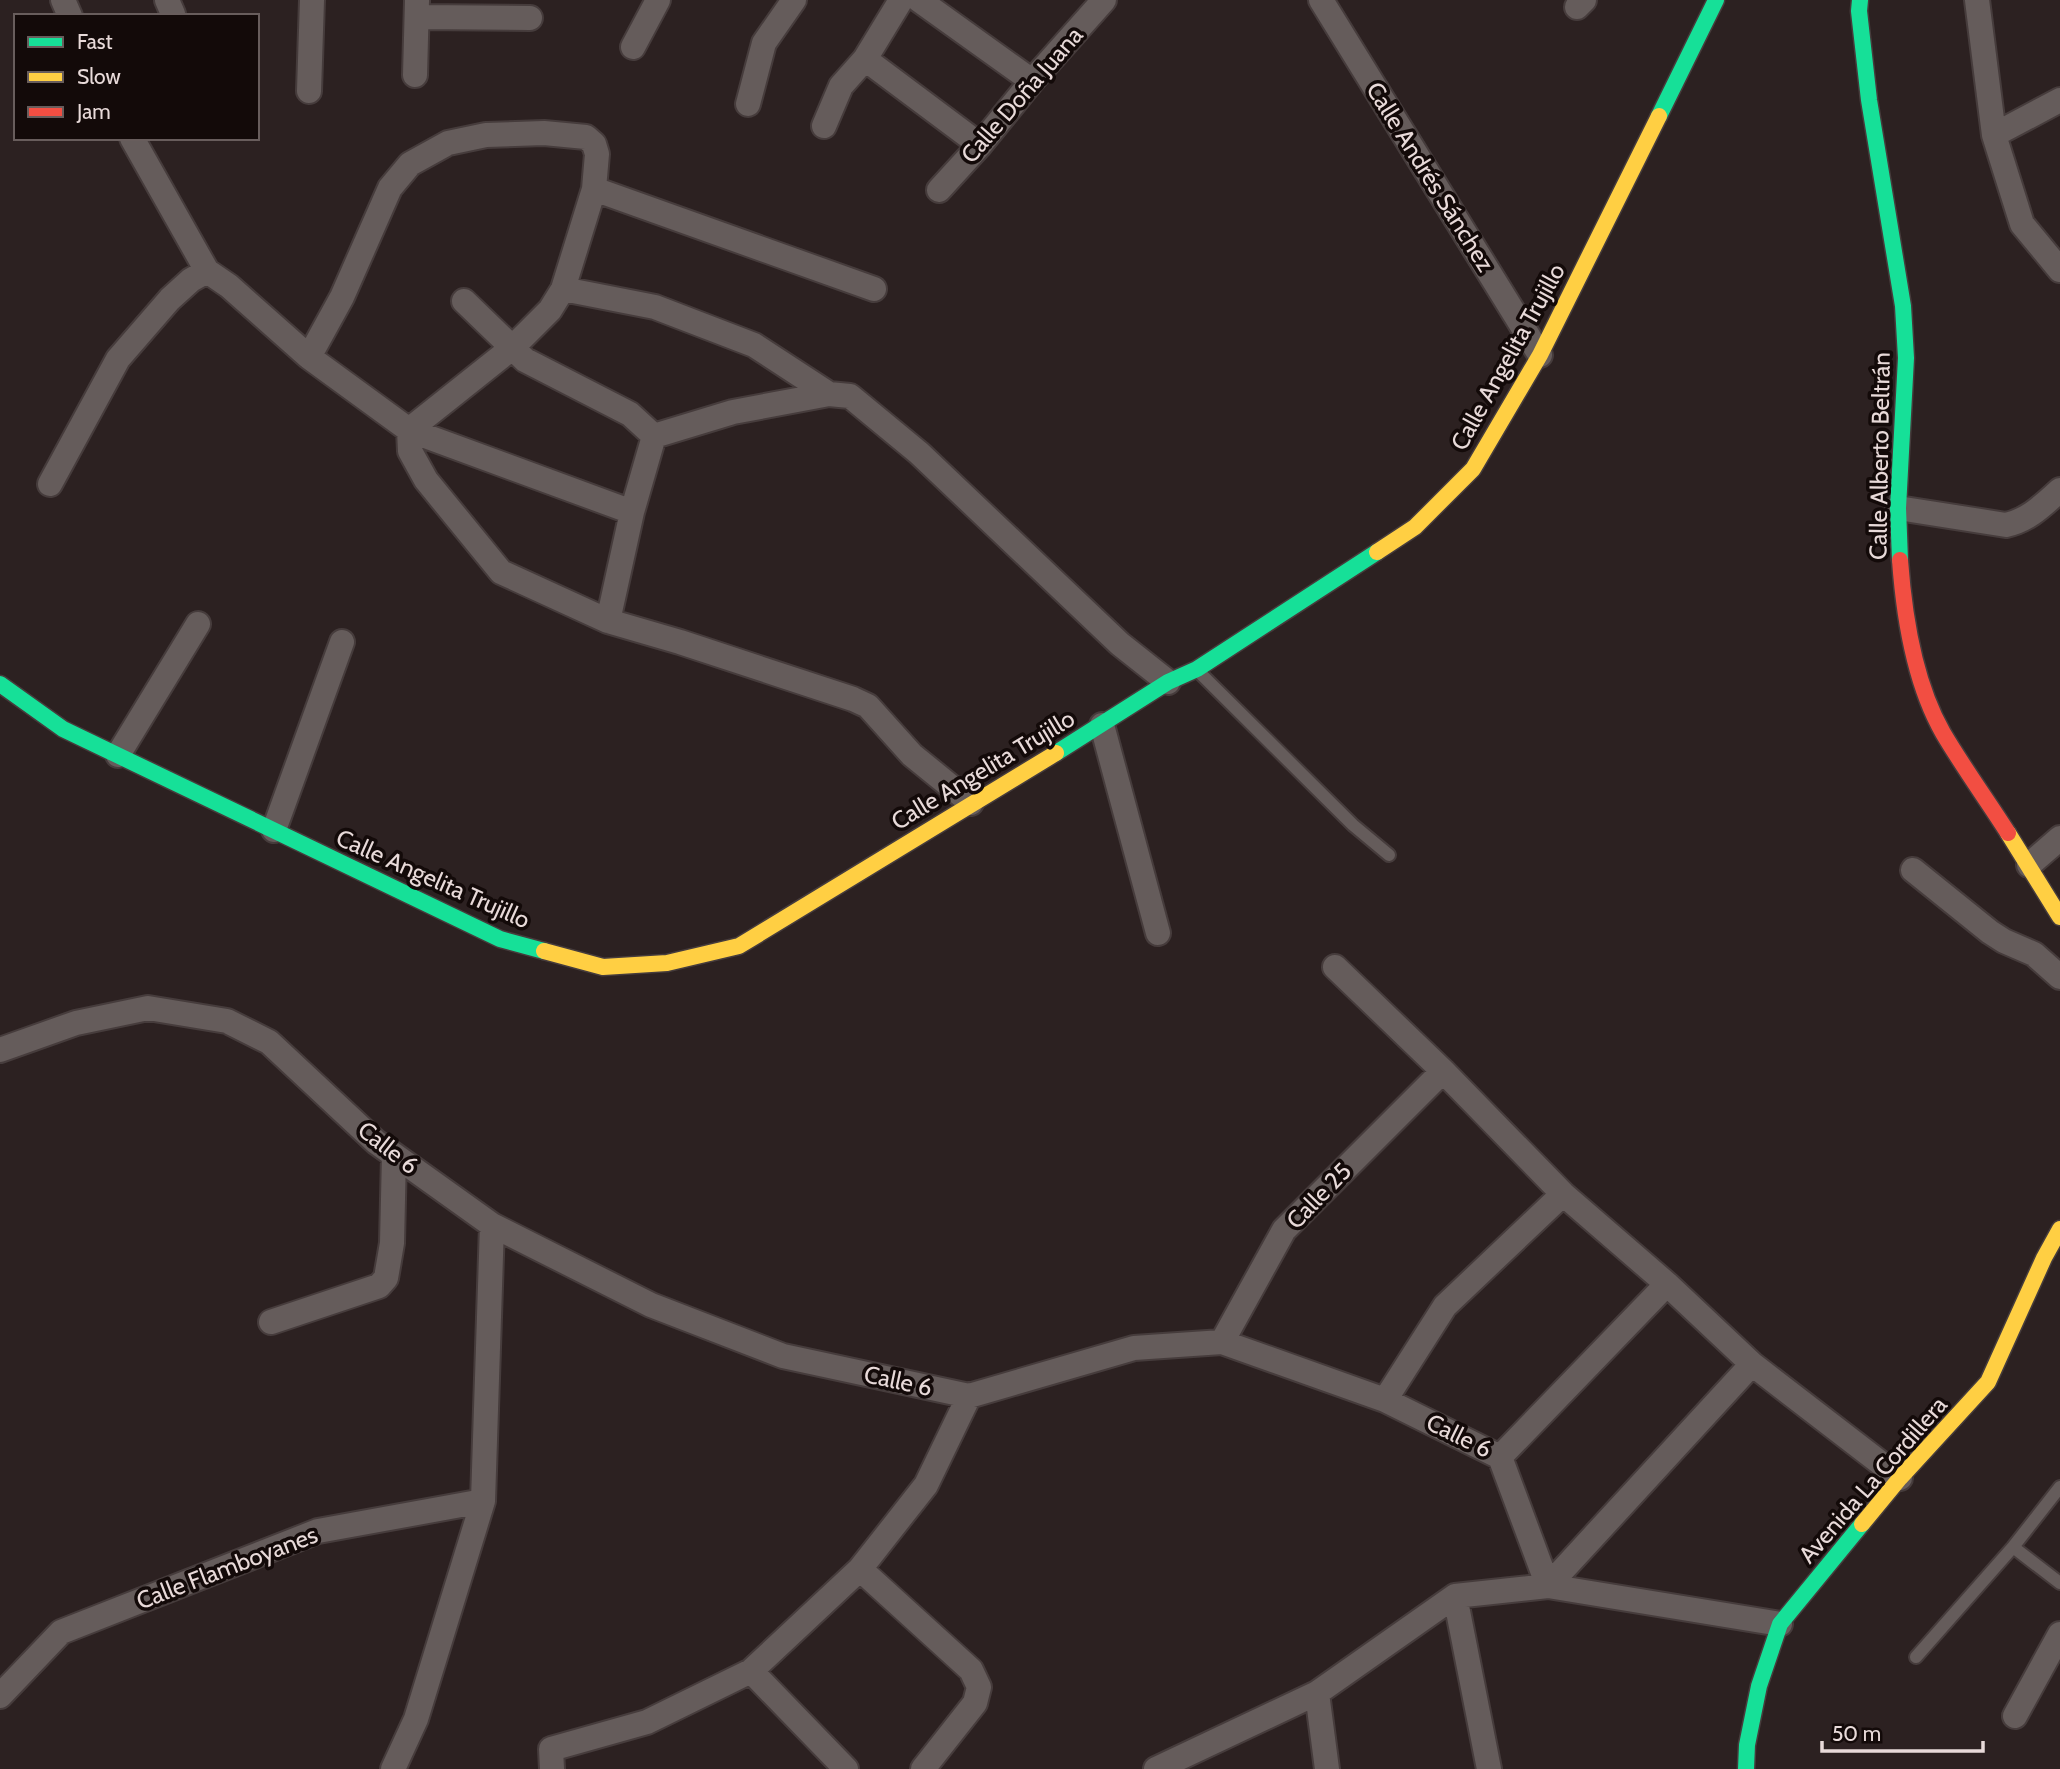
<svg xmlns="http://www.w3.org/2000/svg" width="2060" height="1769" viewBox="0 0 2060 1769" font-family="Cabin,sans-serif">
	<rect width="100%" height="100%" fill="#2c2121"/>
	<g fill="none" stroke-linecap="round" stroke-linejoin="round">
		<defs>
			<path id="lane" d="M1198,671L1353,825L1389,855
				M2013,1547L2060,1583
				M1916,1657L2013,1547L2060,1487"/>
			<path id="street" d="M63,0L70,16
				M167,0L173,14
				M919,0L1032,81
				M1321,0L1540,355
				M1977,0L1994,135L2022,224L2060,270
				M1577,7L1584,0
				M417,17L530,18
				M633,47L658,0
				M865,59L980,145
				M415,75L417,1
				M309,91L312,0
				M748,104L764,43L794,0
				M824,126L841,86L865,59L901,0
				M1994,135L2060,100
				M132,138L207,271
				M594,189L874,289
				M939,190L980,145L1032,81L1104,0
				M563,289L655,307L754,345L829,394
				M464,301L525,360L630,414L654,436L632,512L608,621L680,642L853,699L868,706L912,755L971,803
				M654,436L733,412L829,394L850,396L919,453L1120,644L1168,682
				M50,484L118,359L170,299L191,280L207,271L229,286L309,357
				M1898,508L2006,525C2029,520 2043,505 2060,490
				M608,621L501,572L426,480L410,451L409,430L512,348L550,310L563,289L594,189L597,154L594,144L586,137L544,133L486,135L448,143L410,164L390,188L342,297L309,357L409,430L632,512
				M1102,725L1158,933
				M118,755L198,624
				M274,830L342,642
				M2029,865L2060,838
				M1913,870L1990,932L2004,941L2034,954L2060,977
				M1335,967L1443,1071L1563,1194L1667,1284L1752,1364L1900,1478
				M0,1050L76,1023L148,1008L227,1021L269,1042L376,1142L492,1225L651,1305L783,1356L969,1396L1134,1348L1222,1342L1385,1400L1500,1457L1548,1586
				M271,1322L379,1286L386,1278L392,1243L394,1155
				M1222,1342L1284,1230L1443,1071
				M1385,1400L1445,1306L1563,1194
				M1500,1457L1667,1284
				M860,1569L971,1670L979,1687L975,1703L923,1769
				M1548,1586L1752,1364
				M1455,1596L1489,1769
				M751,1671L846,1769
				M1317,1693L1327,1769
				M0,1696L61,1632L318,1531L483,1501
				M2015,1716L2060,1634
				M393,1769L416,1719L483,1501L492,1225
				M552,1769L551,1749L647,1722L751,1671L860,1569L926,1485L969,1396
				M1156,1769L1317,1693L1455,1596L1548,1586L1780,1624"/>
			<path id="fast" d="M1860,0L1859,11L1869,100L1903,306L1906,358L1898,508L1900,560
				M1659,116L1716,0
				M0,684L63,729L500,939L544,951
				M1056,753L1168,682L1197,669L1377,552
				M1746,1769L1747,1745L1759,1686L1780,1624L1862,1524"/>
			<path id="slow" d="M1377,552L1415,527L1473,469L1540,355L1659,116
				M2008,833L2060,917
				M544,951L603,967L667,963L739,946L1056,753
				M1862,1524L1900,1478L1988,1382L2044,1258L2060,1229"/>
			<path id="jam" d="M1900,560C1904,616 1915,684 1943,733C1963,767 1987,800 2008,833"/>
		</defs>
		<!-- lane casing -->
		<use href="#lane" stroke="#463c3c" stroke-width="16"/>
		<!-- street casing -->
		<use href="#street" stroke="#463c3c" stroke-width="28"/>
		<!-- fast casing -->
		<use href="#fast" stroke="#463c3c" stroke-width="19"/>
		<!-- slow casing -->
		<use href="#slow" stroke="#463c3c" stroke-width="19"/>
		<!-- jam casing -->
		<use href="#jam" stroke="#463c3c" stroke-width="19"/>
		<!-- lane -->
		<use href="#lane" stroke="#655c5b" stroke-width="12"/>
		<!-- street -->
		<use href="#street" stroke="#655c5b" stroke-width="24"/>
		<!-- fast -->
		<use href="#fast" stroke="#16e098" stroke-width="16"/>
		<!-- slow -->
		<use href="#slow" stroke="#ffcf43" stroke-width="16"/>
		<!-- jam -->
		<use href="#jam" stroke="#f24e42" stroke-width="16"/>
	</g>
	<g text-anchor="middle" stroke-width="7" stroke-linejoin="round" paint-order="stroke">
		<!-- street labels -->
		<g font-size="24" fill="#e8dad9" stroke="#130a09">
			<text transform="translate(1022 95) rotate(-49)" y="8">Calle Doña Juana</text>
			<text transform="translate(1430 177) rotate(58)" y="8">Calle Andrés Sánchez</text>
			<text transform="translate(1508 357) rotate(-61)" y="8">Calle Angelita Trujillo</text>
			<text transform="translate(1880 456) rotate(-89)" y="8">Calle Alberto Beltrán</text>
			<text transform="translate(983 770) rotate(-31)" y="8">Calle Angelita Trujillo</text>
			<text transform="translate(433 879) rotate(24)" y="8">Calle Angelita Trujillo</text>
			<text transform="translate(388 1148) rotate(38)" y="8">Calle 6</text>
			<text transform="translate(1319 1196) rotate(-46)" y="8">Calle 25</text>
			<text transform="translate(898 1381) rotate(12)" y="8">Calle 6</text>
			<text transform="translate(1459 1436) rotate(26)" y="8">Calle 6</text>
			<text transform="translate(1873 1480) rotate(-49)" y="8">Avenida La Cordillera</text>
			<text transform="translate(227 1568) rotate(-21)" y="8">Calle Flamboyanes</text>
		</g>
	</g>
	<!-- legend -->
	<rect x="14" y="14" width="245" height="126" fill="#130a09" stroke="#685d5c" stroke-width="2"/>
	<rect x="28" y="37" width="35" height="10" fill="#16e098" stroke="#685d5c" stroke-width="2"/>
	<text x="77" y="49" font-size="21" fill="#e8dad9">Fast</text>
	<rect x="28" y="72" width="35" height="10" fill="#ffcf43" stroke="#685d5c" stroke-width="2"/>
	<text x="77" y="84" font-size="21" fill="#e8dad9">Slow</text>
	<rect x="28" y="107" width="35" height="10" fill="#f24e42" stroke="#685d5c" stroke-width="2"/>
	<text x="77" y="119" font-size="21" fill="#e8dad9">Jam</text>
	<!-- scale -->
	<path d="M1822 1741v10h161v-10" fill="none" stroke="#e8dad9" stroke-width="3.5"/>
	<text x="1832" y="1741" font-size="21" fill="#e8dad9" stroke="#130a09" stroke-width="5" paint-order="stroke">50 m</text>
</svg>
